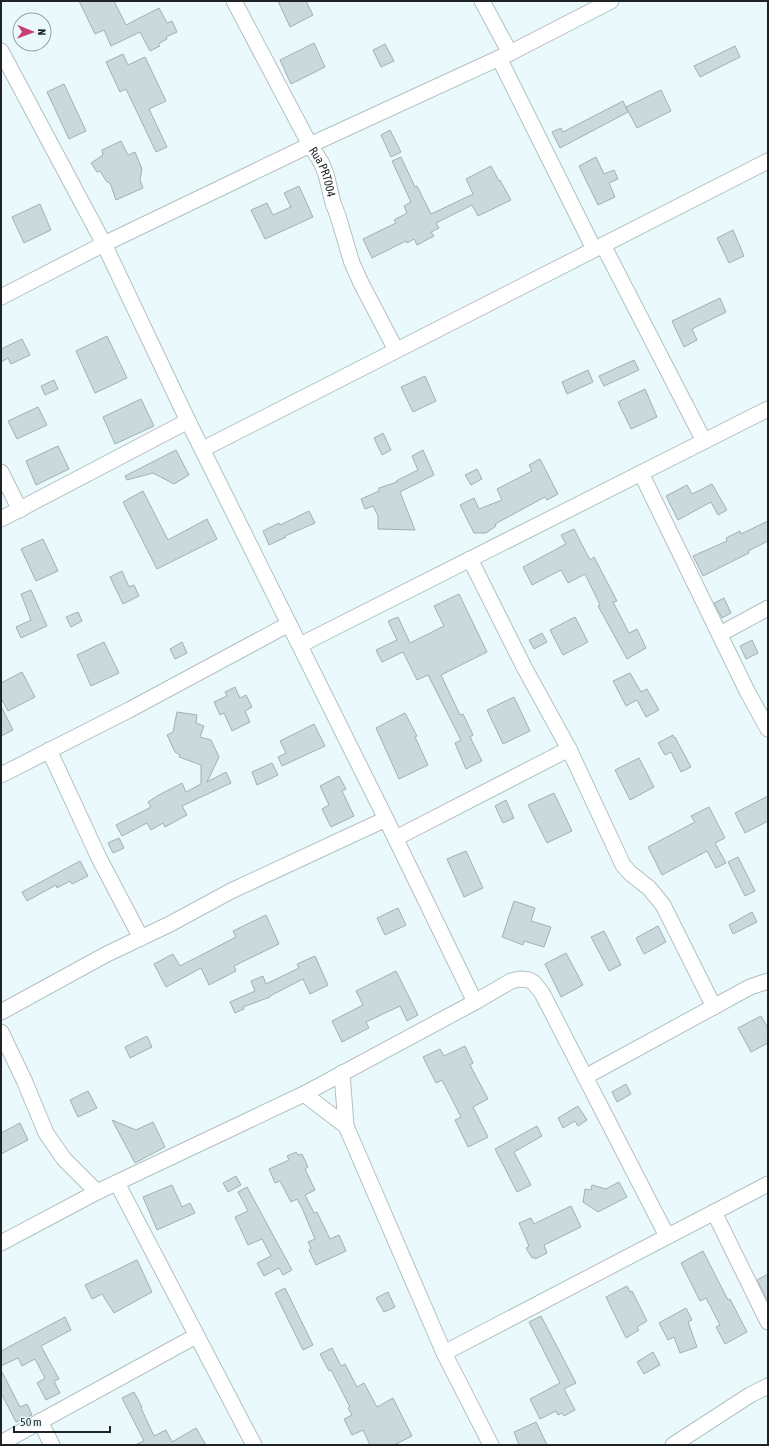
<svg xmlns="http://www.w3.org/2000/svg" width="769" height="1446" viewBox="0 0 769 1446" font-family="'Asap Condensed',sans-serif">
	<rect width="100%" height="100%" fill="#eaf9fc"/>
	<!-- building -->
	<path fill="#cad9db" stroke="#a1b0b2" d="M79,1H114L126,25L159,8L167,23L172,21L177,32L166,37L167,39L158,44L160,46L150,51L140,32L111,46L104,30L95,34Z
		M278,1H306L313,15L290,27Z
		M314,43L325,67L291,84L280,60Z
		M385,44L394,61L381,67L373,50Z
		M735,46L740,57L700,77L694,66Z
		M123,54L128,65L145,57L166,101L149,109L167,147L156,152L126,89L120,92L106,62Z
		M64,84L86,131L69,139L47,92Z
		M661,90L671,111L637,128L626,107Z
		M623,101L628,112L560,148L552,132L561,128L563,132Z
		M390,130L401,152L391,157L381,135Z
		M121,141L128,155L135,152L142,169L140,180L143,188L116,200L110,183L107,182L100,171L97,172L91,163L103,155L102,150Z
		M401,157L415,187L417,186L431,214L473,194L466,179L491,166L499,181L500,180L511,200L478,216L472,205L436,223L439,228L431,232L434,236L417,245L414,239L407,243L406,241L372,258L363,239L396,223L394,220L407,213L404,206L411,202L392,161Z
		M596,157L604,174L614,170L618,179L609,183L615,197L598,205L579,166Z
		M299,186L313,217L265,239L251,210L267,203L273,215L291,207L284,193Z
		M40,204L51,230L24,243L12,217Z
		M733,230L744,256L729,263L717,238Z
		M720,298L726,312L692,329L697,340L684,347L672,321Z
		M107,336L127,378L95,393L76,351Z
		M22,339L30,355L11,364L8,358L1,362V349Z
		M634,360L639,370L604,386L599,376Z
		M588,370L593,382L567,394L562,382Z
		M425,376L436,401L413,412L401,387Z
		M54,380L58,389L45,395L41,386Z
		M645,389L657,417L631,429L618,402Z
		M141,399L154,426L115,444L103,417Z
		M38,407L47,425L17,439L8,421Z
		M383,433L391,450L382,455L374,438Z
		M58,446L69,469L36,485L26,461Z
		M176,450L189,475L174,484L153,473L127,480L125,476Z
		M423,450L434,475L400,492L415,530L378,529V516L373,506L365,509L361,499L379,491V488L397,482L396,481L418,470L412,456Z
		M540,459L558,494L547,500L545,497L495,524L496,526L486,533H474L460,505L474,498L479,509L502,500L497,489L532,471L529,465Z
		M477,469L482,479L471,485L465,475Z
		M712,484L727,510L718,515L711,502L678,520L666,496L687,485L692,494Z
		M143,491L168,540L207,519L217,539L157,569L123,502Z
		M309,511L315,523L285,536L286,537L269,545L263,531L279,523L280,525Z
		M768,521V541L748,551L749,553L703,576L693,556L727,541L726,538L740,531L741,534Z
		M574,529L590,560L594,557L617,601L613,602L629,633L637,629L646,648L627,659L598,606L600,605L585,574L568,583L561,570L532,585L523,567L566,544L561,535Z
		M43,539L58,571L36,581L21,549Z
		M122,571L129,587L134,585L139,596L123,604L110,577Z
		M31,590L47,626L21,638L16,627L31,620L21,594Z
		M459,594L487,652L441,675L460,715L463,714L473,735L470,737L482,761L466,769L455,743L461,740L428,675L417,680L403,652L382,662L376,650L397,640L388,621L398,617L410,643L444,626L434,606Z
		M724,598L731,613L722,618L714,603Z
		M78,612L82,621L71,627L66,617Z
		M575,617L588,642L563,655L550,630Z
		M542,633L547,642L534,649L529,640Z
		M752,640L758,653L746,659L740,646Z
		M104,642L119,673L91,686L77,655Z
		M182,642L187,653L175,659L170,649Z
		M22,672L35,697L8,711L1,698V683Z
		M630,673L641,692L647,689L659,710L646,717L637,700L626,706L613,681Z
		M235,687L240,698L246,695L252,707L245,711L250,722L232,731L224,713L220,715L214,702L227,696L225,692Z
		M514,697L530,731L503,744L487,710Z
		M1,706L13,730L1,736Z
		M177,712L197,715L196,723L204,726L200,737L211,740L219,757L207,782L226,772L231,783L182,806L187,815L165,827L163,823L151,830L147,823L122,836L116,825L151,807L148,802L157,796L182,783L186,792L201,784V765L179,757L180,755L175,752L167,735L173,732Z
		M405,713L417,736L415,737L428,765L399,779L376,728Z
		M314,724L325,746L282,766L278,757L286,753L280,741Z
		M673,735L674,738L675,737L691,767L681,772L671,752L665,755L658,743Z
		M639,758L654,787L630,800L615,770Z
		M272,763L278,775L257,785L252,772Z
		M339,776L346,789L342,791L354,816L331,827L322,809L329,805L320,786Z
		M554,793L572,831L547,843L528,805Z
		M768,796V821L745,833L735,813Z
		M506,800L514,818L503,823L495,806Z
		M709,807L725,838L715,843L726,863L716,868L707,851L662,875L648,847L695,822L691,816Z
		M119,838L124,848L113,853L108,843Z
		M466,851L483,888L464,897L447,859Z
		M738,857L755,891L745,896L728,862Z
		M80,861L88,876L72,884L70,881L57,888L56,885L27,901L22,892Z
		M514,901L535,908L531,921L551,927L544,947L524,941L523,945L502,937Z
		M398,908L406,925L385,935L377,918Z
		M752,912L757,922L733,934L729,925Z
		M266,915L279,944L234,966L236,971L209,985L201,968L166,987L154,964L173,954L180,966L236,937L233,931Z
		M658,926L666,942L644,954L636,938Z
		M604,931L621,965L609,971L591,937Z
		M566,953L583,985L561,997L545,964Z
		M315,956L328,985L310,994L303,979L270,996V997L243,1007L244,1009L235,1013L230,1002L255,991L251,981L263,976L266,984L299,968L297,964Z
		M396,971L418,1015L407,1021L400,1006L366,1022L369,1028L342,1042L332,1021L363,1005L356,991Z
		M761,1016L768,1028V1043L751,1052L738,1028Z
		M147,1036L152,1047L130,1058L125,1047Z
		M465,1046L473,1063L470,1065L488,1099L473,1107L488,1137L468,1147L455,1120L461,1117L442,1080L436,1083L423,1057L440,1049L444,1056Z
		M626,1084L631,1094L617,1102L612,1092Z
		M88,1091L97,1108L78,1117L70,1100Z
		M578,1106L587,1120L578,1126L575,1121L563,1128L558,1118Z
		M112,1120L136,1130L153,1122L165,1147L135,1163Z
		M20,1123L28,1140L1,1154V1133Z
		M537,1126L542,1136L514,1152L531,1185L517,1192L495,1149Z
		M296,1152L298,1155L302,1154L308,1167L305,1169L315,1190L305,1195L314,1213L317,1212L330,1239L339,1235L346,1251L316,1265L309,1250L311,1248L308,1242L315,1239L302,1208L297,1199L291,1202L280,1181L275,1183L269,1169L289,1160L287,1156Z
		M236,1176L241,1185L228,1192L223,1183Z
		M619,1182L627,1197L598,1212L583,1202L585,1189L591,1190L592,1185L606,1189Z
		M172,1185L182,1207L190,1203L195,1213L157,1230L143,1197Z
		M247,1187L292,1270L283,1275L279,1268L264,1276L257,1263L271,1256L262,1239L248,1245L235,1217L248,1211L238,1192Z
		M571,1206L581,1227L544,1245L547,1253L535,1259L534,1257L532,1258L526,1248L529,1246L519,1223L531,1218L534,1224Z
		M703,1251L728,1300L730,1299L747,1332L725,1344L716,1327L720,1325L706,1298L700,1301L681,1263Z
		M137,1260L152,1292L114,1313L102,1294L92,1299L85,1285Z
		M768,1274V1302L757,1280Z
		M627,1286L630,1292L632,1291L647,1321L637,1327L639,1330L626,1338L606,1297Z
		M285,1288L313,1345L303,1350L275,1293Z
		M388,1292L395,1307L384,1312L376,1298Z
		M686,1308L692,1320L688,1322L697,1347L680,1353L674,1337L668,1340L659,1323Z
		M541,1316L576,1383L564,1389L575,1410L564,1416L562,1413L558,1415L556,1411L540,1419L530,1399L560,1383L529,1322Z
		M65,1317L71,1330L41,1346L59,1379L54,1381L60,1393L46,1400L37,1383L45,1378L35,1359L22,1366L18,1358L1,1366V1351Z
		M332,1348L341,1366L345,1364L357,1387L364,1383L377,1407L393,1398L412,1436L394,1445H370L363,1430L352,1435L344,1419L352,1415L348,1408L350,1407L331,1370L329,1371L320,1354Z
		M653,1352L660,1365L644,1374L637,1362Z
		M1,1370L20,1407L27,1404L32,1415L16,1422L1,1393Z
		M134,1392L142,1407L141,1408L154,1436L166,1430L172,1442L196,1428L206,1445H135L144,1441L122,1398Z
		M536,1422L547,1445H519L514,1432Z"/>
	<g fill="none" stroke-linecap="round" stroke-linejoin="round">
		<defs>
			<g id="minor">
				<path id="s1" d="M234,1L310,145L321,162L326,174L333,203L338,216L352,263L361,283L396,350"/>
				<path d="M482,1L510,53"/>
				<path d="M1,51L104,244L188,421L386,819L475,1002"/>
				<path d="M499,58L594,249"/>
				<path d="M603,245L704,441"/>
				<path d="M1,297L104,244L310,145L510,53L611,1"/>
				<path d="M203,449L768,161"/>
				<path d="M1,472L20,510"/>
				<path d="M641,473L747,691L768,729"/>
				<path d="M1,519L188,421"/>
				<path d="M470,559L524,667L569,749L623,865L630,873L649,888L663,905L714,1007"/>
				<path d="M720,634L768,608"/>
				<path d="M300,645L768,409"/>
				<path d="M49,750L99,858L141,938"/>
				<path d="M1,775L129,710L289,624"/>
				<path d="M396,838L569,749"/>
				<path d="M1,1012L107,954L170,924L231,891L386,819"/>
				<path d="M1,1032L24,1080L46,1133L64,1159L97,1192"/>
				<path d="M342,1073L346,1126"/>
				<path d="M585,1077L750,987L768,981"/>
				<path d="M304,1094L346,1126L444,1353L491,1445"/>
				<path d="M117,1183L254,1445"/>
				<path d="M714,1212L768,1322"/>
				<path d="M1,1243L97,1192L304,1094L475,1002L511,981L520,979L529,980L534,983L542,993L667,1236"/>
				<path d="M444,1353L768,1184"/>
				<path d="M40,1421L52,1445"/>
				<path d="M1,1443L196,1336"/>
				<path d="M673,1445L750,1395L768,1386"/>
			</g>
		</defs>
		<!-- minor casing -->
		<use href="#minor" stroke="#b2c0c3" stroke-width="17"/>
		<!-- minor -->
		<use href="#minor" stroke="#fff" stroke-width="15"/>
	</g>
	<g text-anchor="middle" stroke-width="4" stroke-linejoin="round" paint-order="stroke">
		<!-- street labels -->
		<g font-size="12" fill="#1e2425" stroke="#eaf9fc">
			<text dy="4" stroke="none"><textPath href="#s1" startOffset="193">Rua PRT004</textPath></text>
		</g>
	</g>
	<!-- border -->
	<rect width="769" height="1446" fill="none" stroke="#1e2425" stroke-width="4"/>
	<!-- north arrow -->
	<g transform="translate(32 32) rotate(91)"><circle r="19" fill="#eaf9fc" stroke="#98a4a6"/>
	<path d="M0-3L7 15L0 10L-7 15Z" fill="#c83e76"/>
	<text y="-6" font-size="11" font-weight="bold" text-anchor="middle" fill="#1e2425">N</text>
	</g>
	<!-- scale -->
	<path d="M14 1426v6h96v-6" fill="none" stroke="#1e2425" stroke-width="2"/>
	<text x="20" y="1426" font-size="12" fill="#1e2425" stroke="#eaf9fc" stroke-width="3" paint-order="stroke">50 m</text>
</svg>
